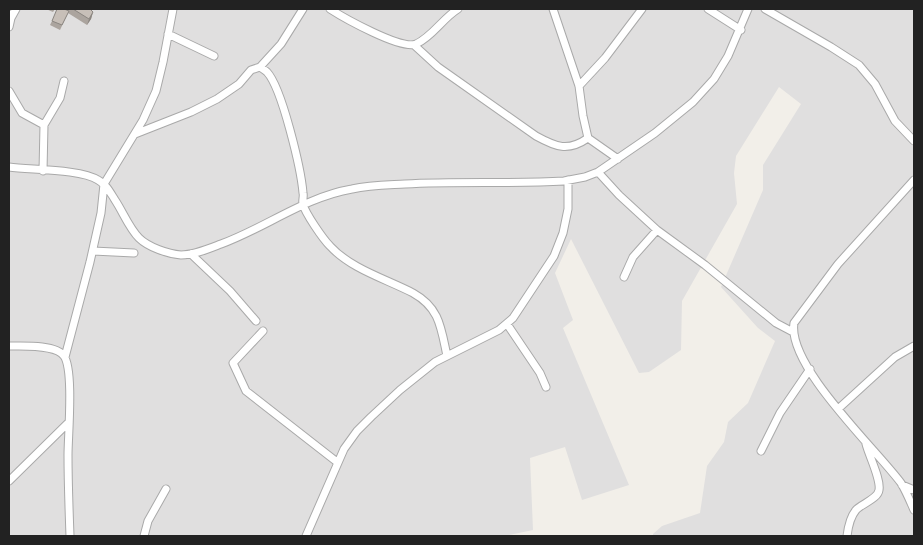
<svg xmlns="http://www.w3.org/2000/svg" width="923" height="545" viewBox="0 0 923 545" font-family="'Exo 2',sans-serif">
	<rect width="100%" height="100%" fill="#f2efe9"/>
	<!-- residential -->
	<path fill="#e0dfdf" d="M9,9H914V536H653V534L662,526L700,513L707,466L724,442L728,422L748,403L775,341L758,328L721,287L763,190V165L801,104L779,87L736,156L734,173L737,204L682,301L681,350L649,372L639,373L571,239L555,273L573,320L563,328L629,485L582,500L565,447L530,458L533,530L504,536H9Z"/>
	<g fill="none" stroke-linecap="round" stroke-linejoin="round">
		<defs>
			<path id="minor" d="M330,9C344,18 401,50 416,44C432,37 443,18 458,9
				M553,9L579,86L583,116L588,138L618,159
				M708,9L741,30
				M765,9L831,47L859,65L875,84L895,121L914,141
				M9,14L11,18L9,27
				M11,18L16,9
				M168,34L214,56
				M414,45L438,67L536,136C556,147 568,152 588,138
				M260,67L281,44L303,9
				M579,86L605,58L642,9
				M9,91L22,113L44,125L43,171
				M44,125L60,98L64,81
				M135,134L191,112L217,99L239,84L251,70L260,67C263,69 265,70 267,72C282,88 301,169 303,193C304,196 302,201 303,204C305,213 323,239 330,246C351,269 386,279 413,293C440,308 441,328 447,356
				M9,167C31,170 81,169 98,180C106,184 110,192 115,200C123,212 129,228 139,238C148,247 168,254 181,255C194,255 208,249 221,244C265,228 305,197 352,189C370,185 388,185 405,184C458,181 511,184 564,181L585,177L598,172L655,133L693,102L714,79L728,56L748,9
				M598,172L619,195L657,230L705,265L776,323L793,332
				M914,180L838,264L794,323C787,366 875,448 901,483C906,491 910,501 914,510
				M93,251L134,253
				M191,254L230,291L256,321
				M624,277L633,257L657,230
				M507,324L540,373L546,387
				M263,331L233,363L246,391L337,462
				M9,346C22,346 56,344 64,356C74,370 68,436 68,455C68,482 69,509 70,536
				M65,357L90,262L101,213L104,184L143,120L156,91L163,62L173,9
				M838,409L895,357L914,346
				M761,451L780,413L810,369
				M9,481L69,422
				M902,485L914,490
				M144,536L148,521L166,489
				M306,536L344,449L357,431L371,417L400,390L435,362L499,330L513,318L554,256L563,233L568,209V180
				M847,536C848,528 850,517 856,510C861,504 878,499 879,490C881,479 869,456 866,444"/>
		</defs>
		<!-- minor casing -->
		<use href="#minor" stroke="#a9a9a9" stroke-width="9"/>
		<!-- minor -->
		<use href="#minor" stroke="#fff" stroke-width="7"/>
	</g>
	<!-- wall -->
	<path fill="#aba49e" d="M46,9H55L53,12Z
		M65,9H90L93,12L91,19L87,25L68,13L60,30L50,25L52,21Z"/>
	<!-- shaded-wall -->
	<path fill="#8b8681" d="M93,12L91,19L87,25L89,19Z"/>
	<!-- building -->
	<path fill="#c7bfb8" stroke="#8b8681" d="M57,9H64L69,11L62,25L52,21Z
		M73,9H90L93,12L89,19Z"/>
	<!-- border -->
	<rect width="923" height="545" fill="none" stroke="#222222" stroke-width="20"/>
</svg>
